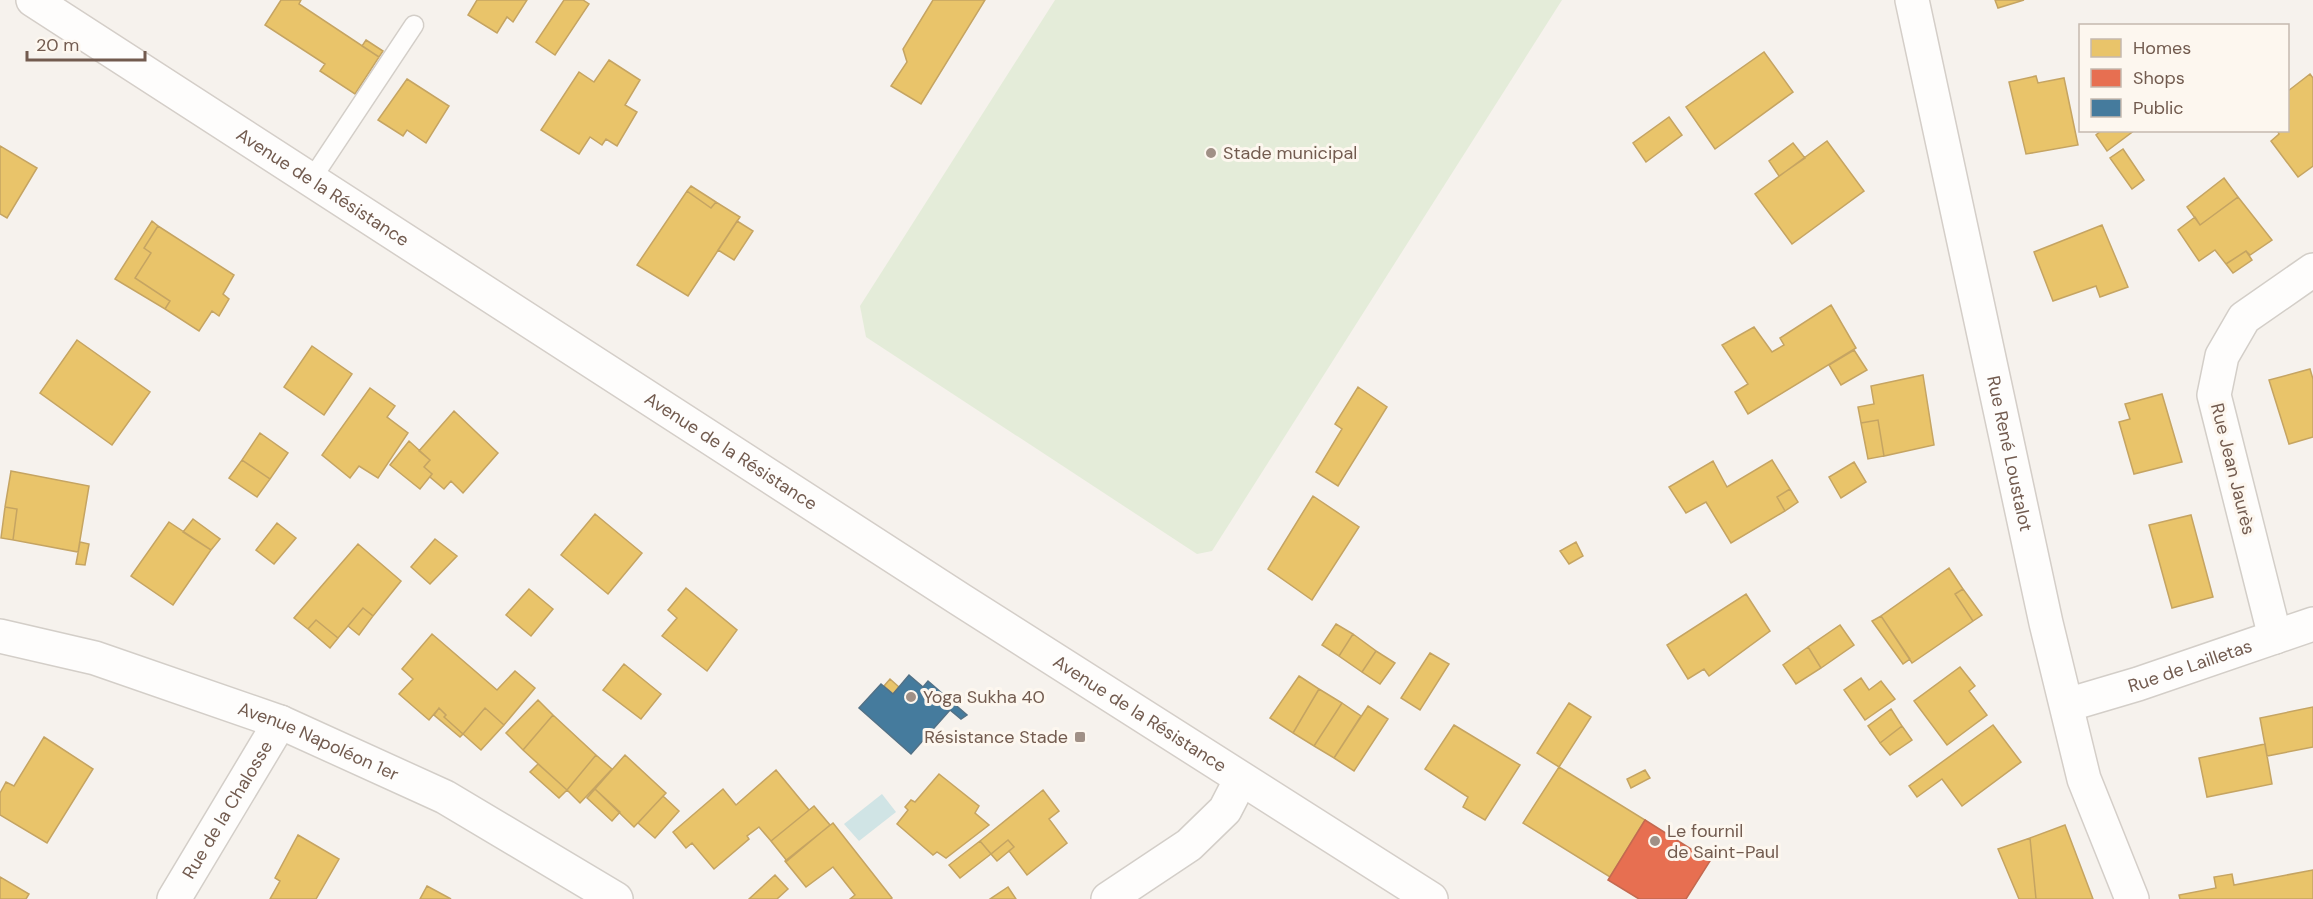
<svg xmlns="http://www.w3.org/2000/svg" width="2313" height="899" viewBox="0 0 2313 899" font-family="'DM Sans',sans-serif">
	<rect width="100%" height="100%" fill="#f6f2ed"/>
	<!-- green -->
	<path fill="#e4ecd9" d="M1055,0H1562L1212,551L1197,554L866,337L860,306Z"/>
	<!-- water -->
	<path fill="#d0e4e5" d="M882,794L896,812L859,841L844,824Z"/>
	<!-- homes -->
	<path fill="#e9c46a" stroke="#c5a462" stroke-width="1.5" d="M281,0H301L299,4L379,57L355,94L320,71L325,64L265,25Z
		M477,0H527L513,22L507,17L497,33L468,15Z
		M564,0H583L589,4L555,55L536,42Z
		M933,0H985L921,104L891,86L907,62L903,49Z
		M1995,0H2024L1998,8Z
		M366,40L383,51L379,57L362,46Z
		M1764,52L1793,92L1715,149L1686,107Z
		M609,60L640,80L625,105L637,112L617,146L606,139L602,145L590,137L579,154L541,130L579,72L594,82Z
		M2310,74L2313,78V166L2298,177L2271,141L2279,134L2277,130H2288V91Z
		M2036,76L2038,83L2064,78L2078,145L2026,154L2009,82Z
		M407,79L449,106L426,143L407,130L403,136L378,120Z
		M1669,117L1682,135L1646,162L1633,143Z
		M2102,130H2135L2107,151L2096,135Z
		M1827,141L1864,191L1792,244L1755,194Z
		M1793,143L1805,158L1779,176L1769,161Z
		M0,146L37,168L7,218L0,214Z
		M2123,149L2144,180L2132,189L2110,158Z
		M2224,178L2238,197L2200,225L2187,207Z
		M691,186L716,202L711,208L687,191Z
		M687,191L711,208L716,202L740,217L688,296L637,265Z
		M2238,197L2272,240L2250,255L2246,251L2226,264L2215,250L2199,261L2178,230L2195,217L2200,225Z
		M152,221L158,226L144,248L151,253L135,278L170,301L165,309L115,279Z
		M737,221L753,231L734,260L718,250Z
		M2102,225L2128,287L2100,297L2096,286L2053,301L2034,252Z
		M158,226L234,275L223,294L229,299L219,316L212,311L199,331L165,309L170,301L135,278L151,253L144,248Z
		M2246,251L2252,260L2233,273L2226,264Z
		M1831,305L1856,348L1748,414L1735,392L1748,384L1722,345L1754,327L1772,352L1784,345L1780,338Z
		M77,340L150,392L112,445L40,393Z
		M312,346L352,374L324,415L284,387Z
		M1854,350L1867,370L1841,385L1829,365Z
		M2310,369L2313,379V437L2289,444L2269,380Z
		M1923,375L1934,445L1884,456L1878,420L1861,423L1858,407L1874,404L1871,386Z
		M1358,387L1387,407L1338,486L1316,472L1342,429L1335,424Z
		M370,388L395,406L387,417L408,433L378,478L359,466L350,478L322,455Z
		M2162,394L2182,462L2134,474L2119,422L2130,419L2125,404Z
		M454,411L498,453L463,493L451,481L444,489L430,477L432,474L424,467L430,460L419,451Z
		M1878,420L1884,456L1868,459L1861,423Z
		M260,433L288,453L270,479L242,460Z
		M409,441L430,460L424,467L432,474L420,489L390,465Z
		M242,460L270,479L257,497L229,478Z
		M1772,460L1790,489L1777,497L1785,511L1731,543L1706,502L1686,513L1669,487L1713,461L1727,487Z
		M1854,462L1866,482L1841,498L1829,477Z
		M11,471L89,486L78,552L13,540L17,509L5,507Z
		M1790,489L1798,502L1785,511L1777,497Z
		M1313,496L1359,527L1312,600L1268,569Z
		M5,507L17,509L13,540L1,538Z
		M595,514L642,553L608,594L561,555Z
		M2191,515L2213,597L2172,608L2149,525Z
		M193,519L220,539L211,550L183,532Z
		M169,522L211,550L173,605L131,576Z
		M277,523L296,538L274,564L256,550Z
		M435,539L457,556L430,584L411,567Z
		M80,542L89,544L85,565L76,564Z
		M1576,542L1583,556L1569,564L1560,551Z
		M358,544L401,581L373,616L363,608L338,638L316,620L308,629L294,618Z
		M1949,568L1963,589L1955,594L1973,621L1912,663L1881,616Z
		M686,588L737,630L707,671L662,636L677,618L668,610Z
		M529,589L553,609L531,636L506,615Z
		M1963,589L1982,615L1973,621L1955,594Z
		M1746,594L1770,631L1709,676L1704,669L1688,679L1667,645Z
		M363,608L373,616L359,635L348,626Z
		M1881,616L1910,659L1903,664L1872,621Z
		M316,620L338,638L330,648L308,629Z
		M1336,624L1353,634L1339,656L1322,645Z
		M1840,625L1854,645L1821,668L1808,647Z
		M432,634L497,690L515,671L535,688L504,725L485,708L463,734L444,717L446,715L439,708L429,720L399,694L413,679L402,669Z
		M1353,634L1376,651L1362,672L1339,656Z
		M1808,647L1821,668L1796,684L1783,665Z
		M1376,651L1395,663L1380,684L1362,672Z
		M1430,653L1449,664L1420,710L1401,698Z
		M624,664L661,694L641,719L603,690Z
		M1960,667L1975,686L1969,691L1987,715L1947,745L1914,701Z
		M1299,676L1319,689L1293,733L1270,718Z
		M1861,678L1869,690L1881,681L1895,699L1865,720L1844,690Z
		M890,679L899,687L893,694L884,686Z
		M1319,689L1342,703L1314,746L1293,733Z
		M538,700L553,715L523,750L506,733Z
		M1342,703L1361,716L1334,758L1314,746Z
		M1569,703L1591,717L1559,767L1537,753Z
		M1368,706L1388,719L1354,771L1334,758Z
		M2313,707V747L2267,756L2260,718Z
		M439,708L446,715L444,717L463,734L460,737L434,715Z
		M485,708L504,725L481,750L463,734Z
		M1891,709L1902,726L1880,743L1868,726Z
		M553,715L596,755L567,790L523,750Z
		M1454,725L1520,765L1485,820L1463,807L1468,797L1425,769Z
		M1993,725L2021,762L1962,806L1942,779L1917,797L1909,786Z
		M1902,726L1912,740L1890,755L1880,743Z
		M44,737L93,769L47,843L0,815V793L6,782L14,786Z
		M2265,744L2272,784L2207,797L2199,758Z
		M596,755L612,769L580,803L567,790Z
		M625,755L666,793L634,827L595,789Z
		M538,764L567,790L559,798L530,772Z
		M1559,767L1645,820L1610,877L1523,823Z
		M776,770L809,810L771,841L759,827L747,836L749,839L714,869L692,843L686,848L673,832L723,789L736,805Z
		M1645,770L1650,778L1631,788L1627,779Z
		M939,774L979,806L975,813L989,825L946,858L937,852L933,855L897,824L908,810L905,807L911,800L915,802Z
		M595,789L620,812L612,821L587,798Z
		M1043,790L1059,811L1049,819L1067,843L1027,875L1009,851L1014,847L1008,840L991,854L980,841Z
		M663,796L679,811L655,838L638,823Z
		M814,806L830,825L787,861L771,841Z
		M833,823L892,898L890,899H850L855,895L833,867L806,887L785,861Z
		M2065,825L2093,899H2036L2030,838Z
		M298,835L339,859L316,899H270L280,881L275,878Z
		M2030,838L2036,899H2019L1998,849Z
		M1008,840L1014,847L997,861L991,854Z
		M980,841L991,854L960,878L949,865Z
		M2313,870V899H2180L2179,895L2216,888L2214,877L2232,874L2234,885Z
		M775,875L788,889L777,899H749Z
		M0,877L29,894L26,899H0Z
		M427,886L451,899H420Z
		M1008,887L1016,899H990Z"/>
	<!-- shops -->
	<path fill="#e76f51" stroke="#c46950" stroke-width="1.5" d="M1645,820L1710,861L1686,899H1639L1608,880Z"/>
	<!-- public -->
	<path fill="#457b9d" stroke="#527186" stroke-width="1.5" d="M909,675L923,687L928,681L967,715L961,719L950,710L911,754L859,708L881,684L893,694Z"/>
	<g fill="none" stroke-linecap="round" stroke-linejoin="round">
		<defs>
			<path id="lane" d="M311,180L414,25"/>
			<g id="street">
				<path id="s1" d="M0,636L95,658L280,722L445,797L616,899"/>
				<path d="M2275,637L2214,395L2222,356L2244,318L2313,270"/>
				<path id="s2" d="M2067,705L2138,684L2313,624"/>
				<path id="s3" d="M174,899L280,722"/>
				<path d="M1108,899L1189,845L1225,810L1241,779"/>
			</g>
			<g id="secondary">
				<path id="s4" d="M33,0L961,600L1431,899"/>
				<path id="s5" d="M1912,0L2046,623L2084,779L2132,899"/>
			</g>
		</defs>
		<!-- lane casing -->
		<use href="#lane" stroke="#d3cec8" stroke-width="21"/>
		<!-- street casing -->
		<use href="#street" stroke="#d3cec8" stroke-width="36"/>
		<!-- secondary casing -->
		<use href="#secondary" stroke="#d4cec8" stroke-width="36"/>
		<!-- lane -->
		<use href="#lane" stroke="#fefdfc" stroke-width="18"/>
		<!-- street -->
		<use href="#street" stroke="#fefdfc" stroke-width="33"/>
		<!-- secondary -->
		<use href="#secondary" stroke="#fefdfc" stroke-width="33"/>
	</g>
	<!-- markers -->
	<g fill="#a09086" stroke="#fdf7ef" stroke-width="2">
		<circle cx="1211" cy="153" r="6"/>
		<circle cx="911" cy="697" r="6"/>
		<rect x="1074" y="731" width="12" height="12" rx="3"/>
		<circle cx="1655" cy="841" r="6"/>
	</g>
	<g text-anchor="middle" stroke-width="6" stroke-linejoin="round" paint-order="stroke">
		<!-- poi labels -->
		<g font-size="18" fill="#725b4f" stroke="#fdf7ef" text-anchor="start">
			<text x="1223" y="159">Stade municipal</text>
			<text x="923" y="703">Yoga Sukha 40</text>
			<text x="1068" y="743" text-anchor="end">Résistance Stade</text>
			<text x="1667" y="837">Le fournil<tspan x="1667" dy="21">de Saint-Paul</tspan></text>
		</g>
		<!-- street labels -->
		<g font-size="18" fill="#725b4f" stroke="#fdf7ef">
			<text dy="6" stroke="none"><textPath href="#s4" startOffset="345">Avenue de la Résistance</textPath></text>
			<text dy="6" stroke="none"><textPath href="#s4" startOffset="831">Avenue de la Résistance</textPath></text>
			<text dy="6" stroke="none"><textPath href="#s5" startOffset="464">Rue René Loustalot</textPath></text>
			<text transform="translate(2233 469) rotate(76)" y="6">Rue Jean Jaurès</text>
			<text dy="6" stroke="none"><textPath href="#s2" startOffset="129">Rue de Lailletas</textPath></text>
			<text dy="6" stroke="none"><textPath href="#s4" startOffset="1317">Avenue de la Résistance</textPath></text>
			<text dy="6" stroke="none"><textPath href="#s1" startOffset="336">Avenue Napoléon 1er</textPath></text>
			<text dy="6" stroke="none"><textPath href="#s3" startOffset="104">Rue de la Chalosse</textPath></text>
		</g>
	</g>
	<!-- legend -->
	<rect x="2079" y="24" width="210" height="108" fill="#fdf7ef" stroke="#c5b9af" stroke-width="1.5"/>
	<rect x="2091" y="39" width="30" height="18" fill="#e9c46a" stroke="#c5b9af" stroke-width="1.5"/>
	<text x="2133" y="54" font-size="18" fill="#725b4f">Homes</text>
	<rect x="2091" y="69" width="30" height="18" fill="#e76f51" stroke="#c5b9af" stroke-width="1.5"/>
	<text x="2133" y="84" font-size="18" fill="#725b4f">Shops</text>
	<rect x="2091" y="99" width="30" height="18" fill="#457b9d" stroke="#c5b9af" stroke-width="1.5"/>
	<text x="2133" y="114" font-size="18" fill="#725b4f">Public</text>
	<!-- scale -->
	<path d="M27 51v9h118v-9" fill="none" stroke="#725b4f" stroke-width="3"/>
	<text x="36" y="51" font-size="18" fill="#725b4f" stroke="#fdf7ef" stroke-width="4.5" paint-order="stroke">20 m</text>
</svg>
